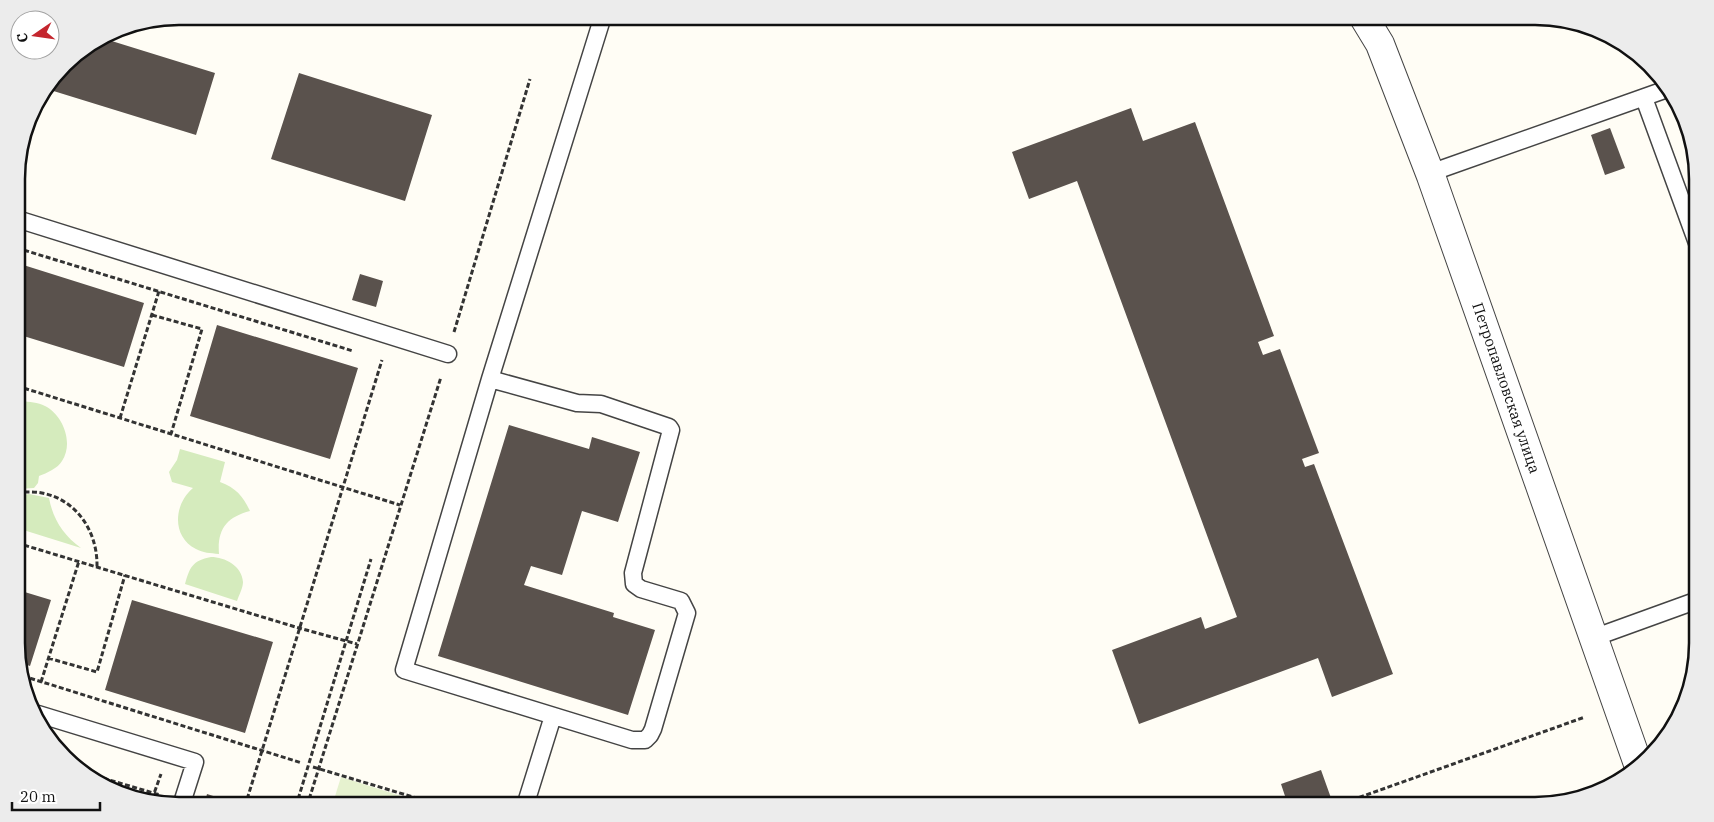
<svg xmlns="http://www.w3.org/2000/svg" width="1714" height="822" viewBox="0 0 1714 822" font-family="'IBM Plex Serif',serif">
	<rect width="100%" height="100%" fill="#fffdf5"/>
	<!-- park -->
	<path fill="#d5ebbd" d="M22,401C29,402 38,402 45,406C63,415 74,443 62,461C58,468 47,473 39,476L38,483L34,488L17,489V402Z
		M180,449L225,462L220,482C236,488 243,496 250,511C227,517 217,529 219,554C210,553 203,553 196,549C171,536 174,504 193,488L172,482L169,472L177,460Z
		M29,494L49,498C53,519 63,535 81,548L17,528V496Z
		M211,557C225,557 242,566 243,582C243,588 239,595 237,601L185,584C190,567 192,561 211,557Z"/>
	<!-- pitch -->
	<path fill="#e6f2cf" d="M341,777L433,806H332Z"/>
	<!-- building -->
	<path fill="#5a524d" d="M102,38L215,73L196,135L47,89L72,57Z
		M299,73L432,115L405,201L271,159Z
		M1131,108L1143,141L1195,122L1274,336L1258,342L1263,355L1280,349L1319,453L1302,459L1305,467L1314,464L1393,674L1332,697L1318,658L1139,724L1112,650L1201,617L1205,629L1237,617L1077,181L1029,199L1012,152Z
		M1610,128L1625,168L1605,175L1591,135Z
		M17,263L144,303L124,367L17,334Z
		M360,274L383,281L376,307L352,300Z
		M217,325L358,368L330,459L190,416Z
		M509,425L589,449L592,437L640,452L618,522L582,511L562,575L531,566L524,585L614,613L613,617L655,630L628,715L438,656Z
		M18,590L51,600L30,666L18,662Z
		M132,600L273,642L245,733L105,690Z
		M1321,770L1331,798L1311,805H1288L1281,784Z
		M207,794L232,802L231,806H204Z"/>
	<g fill="none" stroke-linecap="round" stroke-linejoin="round">
		<defs>
			<path id="lane" d="M1644,98L1697,243
				M1430,173L1670,88
				M17,219L448,354
				M490,379L577,403L601,404L669,427L671,430L633,573L634,584L641,589L681,601L687,613L653,729L650,735L645,740H632L404,670L490,379L603,16
				M1593,638L1698,600
				M38,714L195,762L181,806
				M525,806L553,716"/>
			<path id="street" d="M1363,16L1380,44L1431,176L1638,764"/>
		</defs>
		<!-- lane casing -->
		<use href="#lane" stroke="#444" stroke-width="19"/>
		<!-- street casing -->
		<use href="#street" stroke="#444" stroke-width="30"/>
		<!-- path -->
		<path stroke="#333" stroke-width="3" stroke-dasharray="5 2.5" stroke-linecap="butt" d="M17,248L353,351
			M152,315L202,329L171,434
			M454,332L530,79
			M17,386L400,505
			M120,418L159,291
			M17,493C64,485 98,522 97,567
			M17,543L299,628L357,644
			M48,658L97,672L125,575
			M23,676L302,763
			M41,682L79,561
			M313,767L443,806
			M89,774L160,795
			M152,799L161,774
			M1338,805L1585,717
			M245,806L382,360
			M296,806L371,559
			M307,806L441,377"/>
		<!-- lane -->
		<use href="#lane" stroke="#fff" stroke-width="16"/>
		<!-- street -->
		<use href="#street" stroke="#fff" stroke-width="28"/>
	</g>
	<g text-anchor="middle" stroke-width="5" stroke-linejoin="round" paint-order="stroke">
		<!-- street labels -->
		<g font-size="15" fill="#111" stroke="#fff">
			<text transform="translate(1506 388) rotate(71)" y="5">Петропавловская улица</text>
		</g>
	</g>
	<!-- crop -->
	<path d="M0 0H1714V822H0ZM179 25H1535A154 154 0 0 1 1689 179V643A154 154 0 0 1 1535 797H179A154 154 0 0 1 25 643V179A154 154 0 0 1 179 25Z" fill="#ececec" fill-rule="evenodd"/>
	<path fill="none" stroke="#111" stroke-width="2.5" d="M179 25H1535A154 154 0 0 1 1689 179V643A154 154 0 0 1 1535 797H179A154 154 0 0 1 25 643V179A154 154 0 0 1 179 25Z"/>
	<!-- north arrow -->
	<g transform="translate(35 35) rotate(257)"><circle r="24" fill="#ffffff" stroke="#a0a0a0"/>
	<path d="M0-4L9 19L0 12L-9 19Z" fill="#c4262e"/>
	<text y="-8" font-size="14" font-weight="bold" text-anchor="middle" fill="#111111">С</text>
	</g>
	<!-- scale -->
	<path d="M12 802v8h88v-8" fill="none" stroke="#111111" stroke-width="2.5"/>
	<text x="20" y="802" font-size="15" fill="#111111" stroke="#ffffff" stroke-width="4" paint-order="stroke">20 m</text>
</svg>
